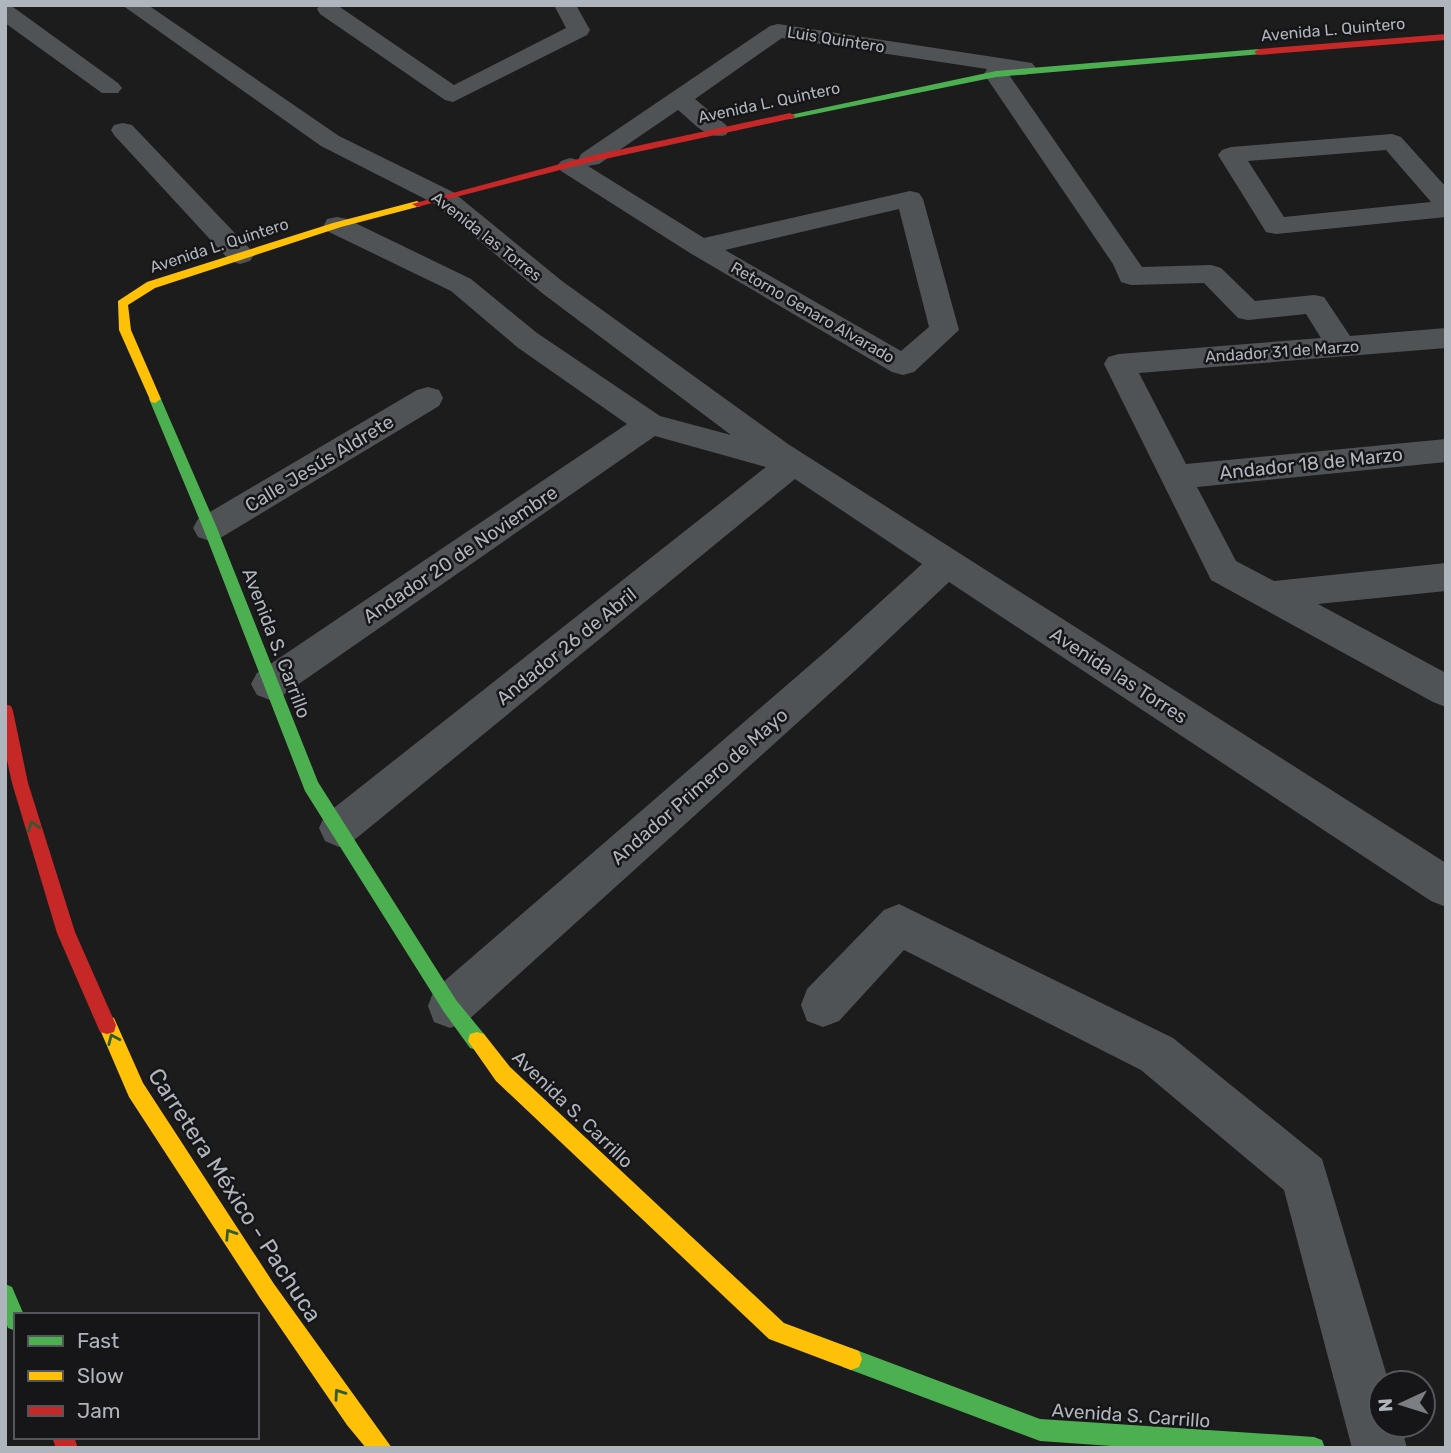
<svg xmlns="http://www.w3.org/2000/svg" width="1451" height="1453" viewBox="0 0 1451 1453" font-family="Rubik,sans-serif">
	<rect width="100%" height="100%" fill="#1c1c1c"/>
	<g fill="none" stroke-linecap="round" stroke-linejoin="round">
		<!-- street -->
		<path fill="#505355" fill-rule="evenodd" d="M5,5L13,7L118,83L122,88L118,93H102L5,23Z
			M122,5H148L339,136L453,192L562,281L788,444L1446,863V907L1431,901L949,582L858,668L466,1022L450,1028L434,1022L428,1006L434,990L832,646L922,564L795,479L353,841L339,847L325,841L319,828L325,815L766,467L655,436L283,695L270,700L257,695L251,684L257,673L627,424L517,347L451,291L327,231L324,225L327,219L337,217L347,219L471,279L537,333L660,416L731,435L542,293L435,204L321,146Z
			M320,5H337L454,85L566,28L554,5H576L590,30L587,35L453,102L445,100L320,14L317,9Z
			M778,24L1032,63L1036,68L1032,73L1024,75L1007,72L1142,267L1211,265L1221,268L1255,301L1314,295L1324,297L1350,336L1446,328V348L1139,373L1186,464L1446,439V462L1197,487L1236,561L1274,581L1446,563V591L1318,604L1446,673V707L1433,702L1211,580L1104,364L1108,357L1119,354L1321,338L1306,314L1248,320L1238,318L1204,283L1131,285L1121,282L1113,264L984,74L987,69L782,38L695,99L726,125L729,130L726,135C706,140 693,122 678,110L599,164L588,166L704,238L910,191L919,193L923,199L959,330L914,372L903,375L892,372L690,253L561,171L557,166L561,161L570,158L578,160L581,154L770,26ZM899,209L929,327L901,351L725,250Z
			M123,123L132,125L250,249L254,255L250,261L240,264L230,261L114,135L111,130L114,125Z
			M1392,134L1401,137L1446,187V217L1276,234L1266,232L1218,155L1222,150L1231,147ZM1386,150L1431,202L1284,217L1248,161Z
			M428,387L439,390L443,398L439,406L222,537L210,541L198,537L193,528L198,519L417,390Z
			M899,904L1173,1038L1322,1159L1389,1383H1381V1425H1401L1407,1448H1352L1284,1190L1141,1070L904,950L839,1021L823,1027L807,1021L801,1005L807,989L884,910Z"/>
		<!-- fast -->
		<path fill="#4caf50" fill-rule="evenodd" d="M1259,49L1262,50V54L996,77L790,119L785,116L996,71Z
			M155,395L161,399L217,528L318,782L456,1000L484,1034L486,1041L484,1048L477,1050L470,1048L444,1012L305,791L203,528L149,399Z
			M5,1284L12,1287L24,1315H16V1331L8,1328L5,1320Z
			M851,1348L1040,1419L1314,1437L1322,1440L1325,1448H1140L1040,1441L843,1367L840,1359L843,1351Z"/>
		<!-- slow -->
		<path fill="#ffc107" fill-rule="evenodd" d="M417,201L422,204L421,206L341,227L155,288L128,305L131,330L161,399L155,403L151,402L119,330L118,301L147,282L333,223Z
			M107,1016L114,1018L143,1083L274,1284L392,1448H366L347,1425L260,1298L129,1097L98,1025L100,1018Z
			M477,1032L484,1034L510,1067L784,1323L859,1351L862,1359L859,1367L851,1370L769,1339L496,1081L468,1041L470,1034Z"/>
		<!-- jam -->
		<path fill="#c62828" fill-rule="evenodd" d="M1446,34V40L1259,55L1254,52L1259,49Z
			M790,113L795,116L794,118L591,162L417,207L412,204L590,156Z
			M5,704L11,706L13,711L28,783L75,932L116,1025L114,1032L107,1034L100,1032L57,933L12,783L5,751Z
			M52,1437H74L78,1448H56Z"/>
	</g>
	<!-- one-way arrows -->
	<defs><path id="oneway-chevron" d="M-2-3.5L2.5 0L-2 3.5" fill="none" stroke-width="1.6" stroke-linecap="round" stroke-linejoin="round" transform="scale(1.75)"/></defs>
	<g stroke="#2e5b31">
		<use href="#oneway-chevron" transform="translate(33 826) rotate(-107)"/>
		<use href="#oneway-chevron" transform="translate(113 1039) rotate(-114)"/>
		<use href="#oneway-chevron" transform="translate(230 1234) rotate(-123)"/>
		<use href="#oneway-chevron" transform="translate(339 1394) rotate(-125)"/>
	</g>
	<g text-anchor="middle" stroke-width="5" stroke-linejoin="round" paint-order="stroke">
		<!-- far-street labels -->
		<g font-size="16" fill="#aeb5bc" stroke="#161618">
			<text transform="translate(1333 29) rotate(-5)" y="6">Avenida L. Quintero</text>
			<text transform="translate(836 39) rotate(9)" y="6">Luis Quintero</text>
			<text transform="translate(769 102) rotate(-12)" y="6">Avenida L. Quintero</text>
			<text transform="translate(487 236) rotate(38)" y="6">Avenida las Torres</text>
			<text transform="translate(219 245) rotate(-18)" y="6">Avenida L. Quintero</text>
			<text transform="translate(813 312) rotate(30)" y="6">Retorno Genaro Alvarado</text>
			<text transform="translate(1282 351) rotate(-4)" y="6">Andador 31 de Marzo</text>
		</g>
		<!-- street labels -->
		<g font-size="19" fill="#aeb5bc" stroke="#161618">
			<text transform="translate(319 463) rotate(-31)" y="7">Calle Jesús Aldrete</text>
			<text transform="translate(1311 463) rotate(-6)" y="7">Andador 18 de Marzo</text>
			<text transform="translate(460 554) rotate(-34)" y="7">Andador 20 de Noviembre</text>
			<text transform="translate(277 643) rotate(69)" y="7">Avenida S. Carrillo</text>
			<text transform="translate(566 646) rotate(-39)" y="7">Andador 26 de Abril</text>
			<text transform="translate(1119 675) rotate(33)" y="7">Avenida las Torres</text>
			<text transform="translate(699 786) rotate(-41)" y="7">Andador Primero de Mayo</text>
			<text transform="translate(573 1109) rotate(44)" y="7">Avenida S. Carrillo</text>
			<text transform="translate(1131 1415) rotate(4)" y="7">Avenida S. Carrillo</text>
		</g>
		<!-- near-street labels -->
		<g font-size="23" fill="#aeb5bc" stroke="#161618">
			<text transform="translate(235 1195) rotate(57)" y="8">Carretera México - Pachuca</text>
		</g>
	</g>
	<!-- border -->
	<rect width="1451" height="1453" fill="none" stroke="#aeb5bc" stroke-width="14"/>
	<!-- legend -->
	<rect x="14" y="1313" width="245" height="126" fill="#161618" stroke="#53565a" stroke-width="2"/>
	<rect x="28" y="1336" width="35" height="10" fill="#4caf50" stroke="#53565a" stroke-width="2"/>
	<text x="77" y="1348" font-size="21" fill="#aeb5bc">Fast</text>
	<rect x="28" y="1371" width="35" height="10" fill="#ffc107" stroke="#53565a" stroke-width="2"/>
	<text x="77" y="1383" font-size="21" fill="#aeb5bc">Slow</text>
	<rect x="28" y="1406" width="35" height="10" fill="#c62828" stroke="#53565a" stroke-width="2"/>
	<text x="77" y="1418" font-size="21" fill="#aeb5bc">Jam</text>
	<!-- north arrow -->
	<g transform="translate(1402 1404) rotate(266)"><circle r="33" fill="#161618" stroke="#53565a" stroke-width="2"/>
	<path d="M0-5L12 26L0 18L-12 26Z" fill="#7b7f84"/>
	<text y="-10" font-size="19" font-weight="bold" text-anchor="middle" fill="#aeb5bc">N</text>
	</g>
</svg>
